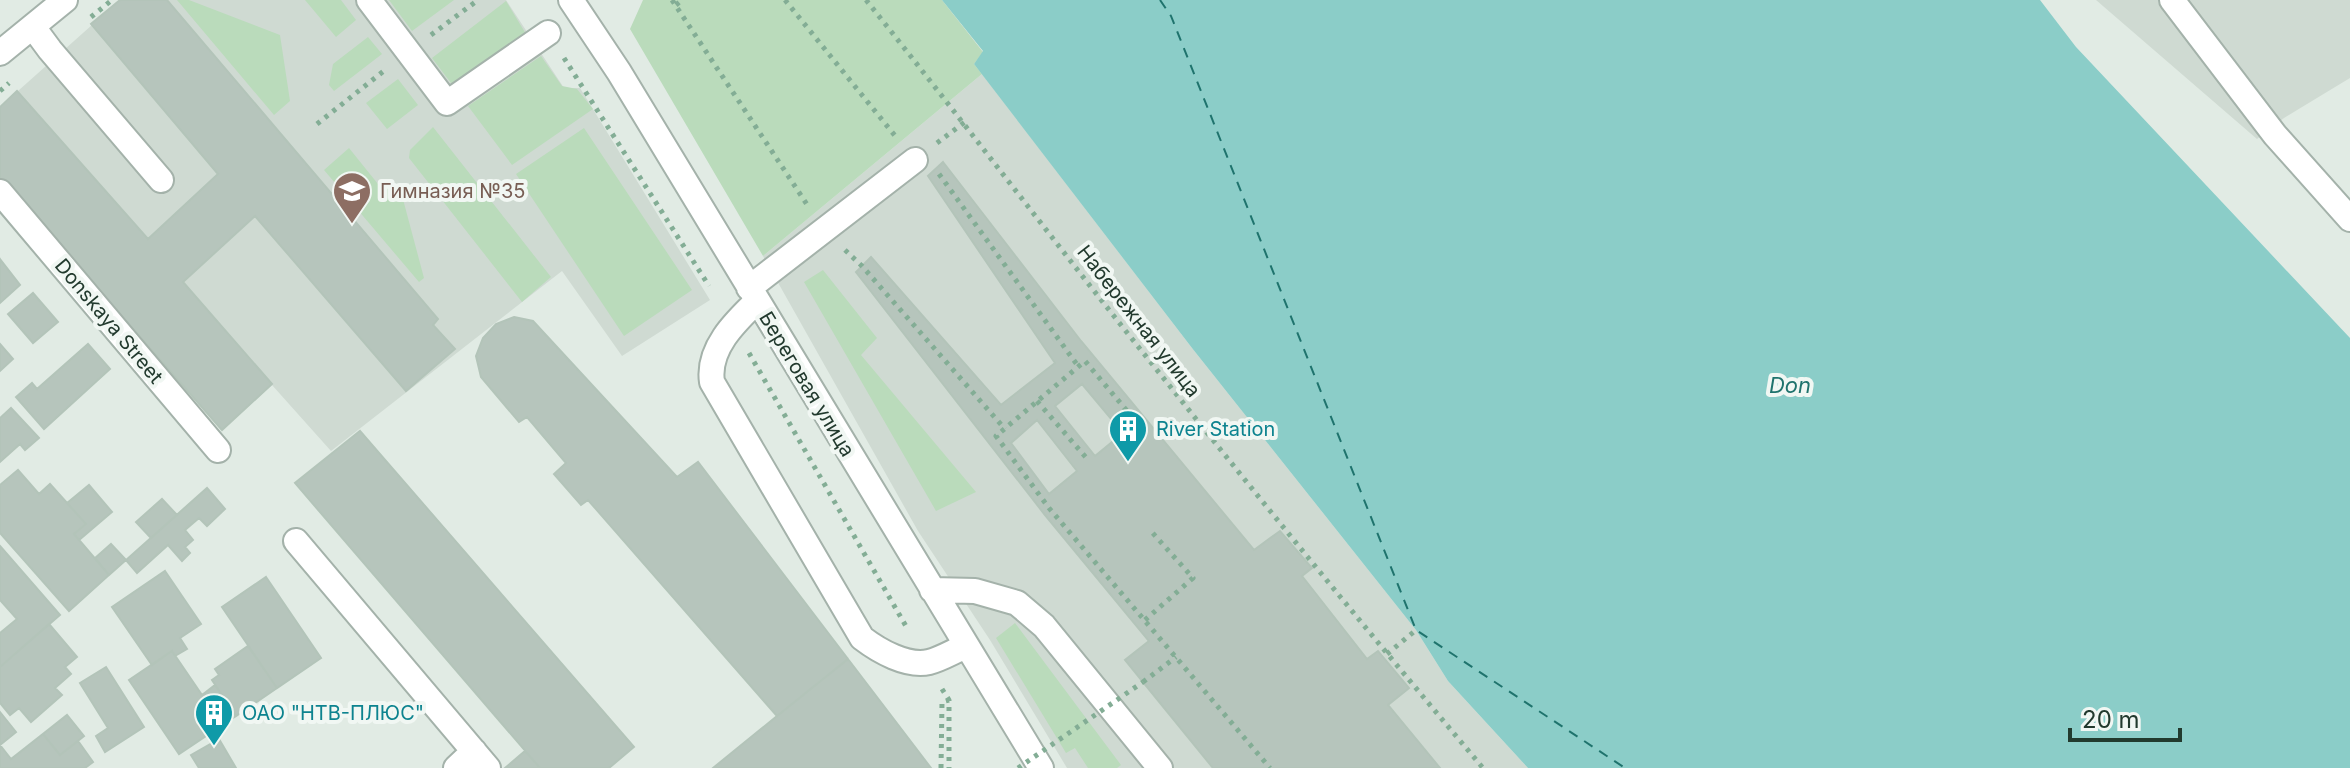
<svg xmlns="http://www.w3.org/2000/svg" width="2350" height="768" viewBox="0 0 2350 768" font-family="Inter,sans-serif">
	<rect width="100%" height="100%" fill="#e1ebe4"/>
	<!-- built -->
	<path fill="#cfdad2" d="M120,0H506L564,88H580L710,300L622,356L562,271L331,451L272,385L222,430L0,178V107Z
		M2096,0H2350V78L2284,118L2257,139Z
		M982,74L1192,348L1416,630L1448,681L1528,768H1067L990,640L918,531L763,256Z"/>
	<!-- green -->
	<path fill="#badbbb" d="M177,0H189L280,35L290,101L274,115Z
		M305,0H341L356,20L336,37Z
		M389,0H454L412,31Z
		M643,0H942L983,52L974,64L982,74L763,256L630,29Z
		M506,1L526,34L454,87L432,58Z
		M368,37L382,54L334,91L329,85L333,64Z
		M541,56L562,86L577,89L593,109L512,165L468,106Z
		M398,79L418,105L387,129L366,103Z
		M433,127L551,277L522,302L409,158L410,150Z
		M584,128L692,290L624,336L516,174Z
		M349,148L382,189L390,183L400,188L424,278L419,282L324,170Z
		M823,270L877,338L861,355L976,492L936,511L804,282Z
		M1015,623L1121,765L1117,768H1088L1075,748L1066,753L996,638Z"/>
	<!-- water -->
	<path fill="#8bcdc8" d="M942,0H2040L2076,47L2350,338V768H1528L1448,681L1416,630L1192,348L974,64L983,51Z"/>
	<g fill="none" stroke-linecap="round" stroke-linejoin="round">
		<!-- ferry -->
		<path stroke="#1f736d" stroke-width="2" stroke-dasharray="10 8" stroke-linecap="butt" d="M1160,0L1171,16L1416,630L1625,768"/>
	</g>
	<!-- building -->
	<path fill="#b6c5bc" stroke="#b3c4b9" stroke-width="2" fill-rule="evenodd" d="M120,0H167L438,319L433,325L455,349L406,391L255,216L183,282L272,384L222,430L0,178V107L17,91L148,239L218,174L91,24Z
		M943,162L1081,341L1254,550L1280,531L1312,568L1302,576L1367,659L1378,651L1409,688L1388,705L1440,768H1213L1143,682L1125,660L1149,641L1045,515L856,272L871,257L1001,405L1055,363L928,176ZM1082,384L1123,433L1095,456L1055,406ZM1037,420L1077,471L1049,494L1011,443Z
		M0,259L20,285L0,303Z
		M33,293L58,322L33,343L8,314Z
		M514,317L533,321L677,477L698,462L848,659L777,716L588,500L581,505L554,474L566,463L527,417L519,422L481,377L476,356L483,338L496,324Z
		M0,344L13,359L0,371Z
		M88,344L110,369L44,429L16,397L32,383L37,389Z
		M11,408L39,438L25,450L20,444L0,462V418Z
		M360,431L634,747L609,768H540L295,483Z
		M18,470L39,494L50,484L86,524L74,534L109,575L69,611L0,533V485Z
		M89,485L112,512L79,540L74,534L86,524L67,503Z
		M207,488L225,509L207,526L199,518L185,530L193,540L185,547L190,553L182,561L168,545L137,573L126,560Z
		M162,499L177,515L151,538L136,522Z
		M111,544L126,560L109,575L95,558Z
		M0,546L60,615L0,667V633L17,619L0,600Z
		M165,571L201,624L180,638L187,649L175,656L172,651L152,665L112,607Z
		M266,577L321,658L277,688L222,607Z
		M49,624L77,657L65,667L71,674L55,688L62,695L31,722L19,708L10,715L0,703V667Z
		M248,646L277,688L236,716L212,680L219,675L215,669Z
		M172,651L202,695L215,685L236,716L179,754L129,680Z
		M848,659L931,768H713L777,716Z
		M106,667L144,727L105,752L96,736L108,728L80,683Z
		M0,712L16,732L0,745Z
		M67,715L84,736L60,755L43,734Z
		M43,734L60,755L78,741L93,762L85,768H0V745L11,759Z
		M219,739L236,768H199L191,755Z
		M525,751L540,768H505Z"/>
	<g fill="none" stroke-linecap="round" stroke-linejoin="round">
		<defs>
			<path id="minor" d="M369,0L447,103L548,33
				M571,0L619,72L1041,768
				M2172,0L2275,135L2350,219
				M33,27L50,50L161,180
				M0,53L65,0
				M0,192L218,450
				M749,288L915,160
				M757,301C735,322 707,349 712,382L862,638C879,651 907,667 929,662C941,659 954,651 966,646
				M296,541L488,768
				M932,590L975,591L1017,603L1044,626L1160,768
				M456,768L474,751"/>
		</defs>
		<!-- minor casing -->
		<use href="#minor" stroke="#a4b2aa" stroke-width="28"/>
		<!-- path -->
		<path stroke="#83ad95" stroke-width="5" stroke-dasharray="4 6" stroke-linecap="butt" d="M672,0L808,206
			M785,0L896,137
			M866,0C967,126 1064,255 1165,380C1269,511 1375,640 1483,768
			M676,5L682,0
			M91,17L112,0
			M431,35L478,0
			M564,58L709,286
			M0,91L9,83
			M317,124L385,70
			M937,143L965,122
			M939,174L1078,366
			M845,250L862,266L1005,429
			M749,353L907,628
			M1037,401L1089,461
			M1133,418L1085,361L996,436L1049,508L1270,768
			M1145,620L1193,578L1150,530
			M1387,654L1416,630
			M1143,682L1176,657
			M942,689L949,700V768
			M941,768L942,702L949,700"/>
		<!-- minor -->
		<use href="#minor" stroke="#fff" stroke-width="24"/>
		<!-- path-bridge -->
		<path stroke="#83ad95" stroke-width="5" stroke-dasharray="4 6" stroke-linecap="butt" d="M1018,768L1143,682"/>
	</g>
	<!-- icons -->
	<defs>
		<symbol id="school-pin" viewBox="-11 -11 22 30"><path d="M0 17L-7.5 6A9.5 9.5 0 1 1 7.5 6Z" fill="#8d6e63" stroke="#f1f7f3"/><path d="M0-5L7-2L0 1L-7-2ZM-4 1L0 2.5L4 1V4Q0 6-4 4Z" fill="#fff"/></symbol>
		<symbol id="building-pin" viewBox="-11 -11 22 30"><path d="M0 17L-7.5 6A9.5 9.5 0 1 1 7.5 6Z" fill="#0f9aa8" stroke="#f1f7f3"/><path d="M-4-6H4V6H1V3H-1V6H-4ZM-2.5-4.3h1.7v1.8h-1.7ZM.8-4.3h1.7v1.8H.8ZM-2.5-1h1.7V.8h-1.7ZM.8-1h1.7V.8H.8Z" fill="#fff"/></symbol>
	</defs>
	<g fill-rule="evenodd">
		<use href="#school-pin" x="330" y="169" width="44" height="60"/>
		<use href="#building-pin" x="1106" y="407" width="44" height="60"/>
		<use href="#building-pin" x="192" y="691" width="44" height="60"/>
	</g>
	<g text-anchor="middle" stroke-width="8" stroke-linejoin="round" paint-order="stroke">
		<!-- education labels -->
		<g font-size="20" fill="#785e54" stroke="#f1f7f3" text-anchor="start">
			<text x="380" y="198">Гимназия №35</text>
		</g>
		<!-- street labels -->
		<g font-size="20" fill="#223a2e" stroke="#f1f7f3">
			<text transform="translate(109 321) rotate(50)" y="7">Donskaya Street</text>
			<text transform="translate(1139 321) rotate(52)" y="7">Набережная улица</text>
			<text transform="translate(807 384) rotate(59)" y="7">Береговая улица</text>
		</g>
		<!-- culture labels -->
		<g font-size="20" fill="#0d838f" stroke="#f1f7f3" text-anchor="start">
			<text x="1156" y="436">River Station</text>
			<text x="242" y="720">ОАО "НТВ-ПЛЮС"</text>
		</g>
		<!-- water labels -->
		<g font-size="22" font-style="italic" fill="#1f736d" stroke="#f1f7f3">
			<text x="1790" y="393">Don</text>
		</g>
	</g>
	<!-- scale -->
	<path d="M2070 728v12h110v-12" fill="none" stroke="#223a2e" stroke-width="4"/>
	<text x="2082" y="728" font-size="24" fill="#223a2e" stroke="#f1f7f3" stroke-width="6" paint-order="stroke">20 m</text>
</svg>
